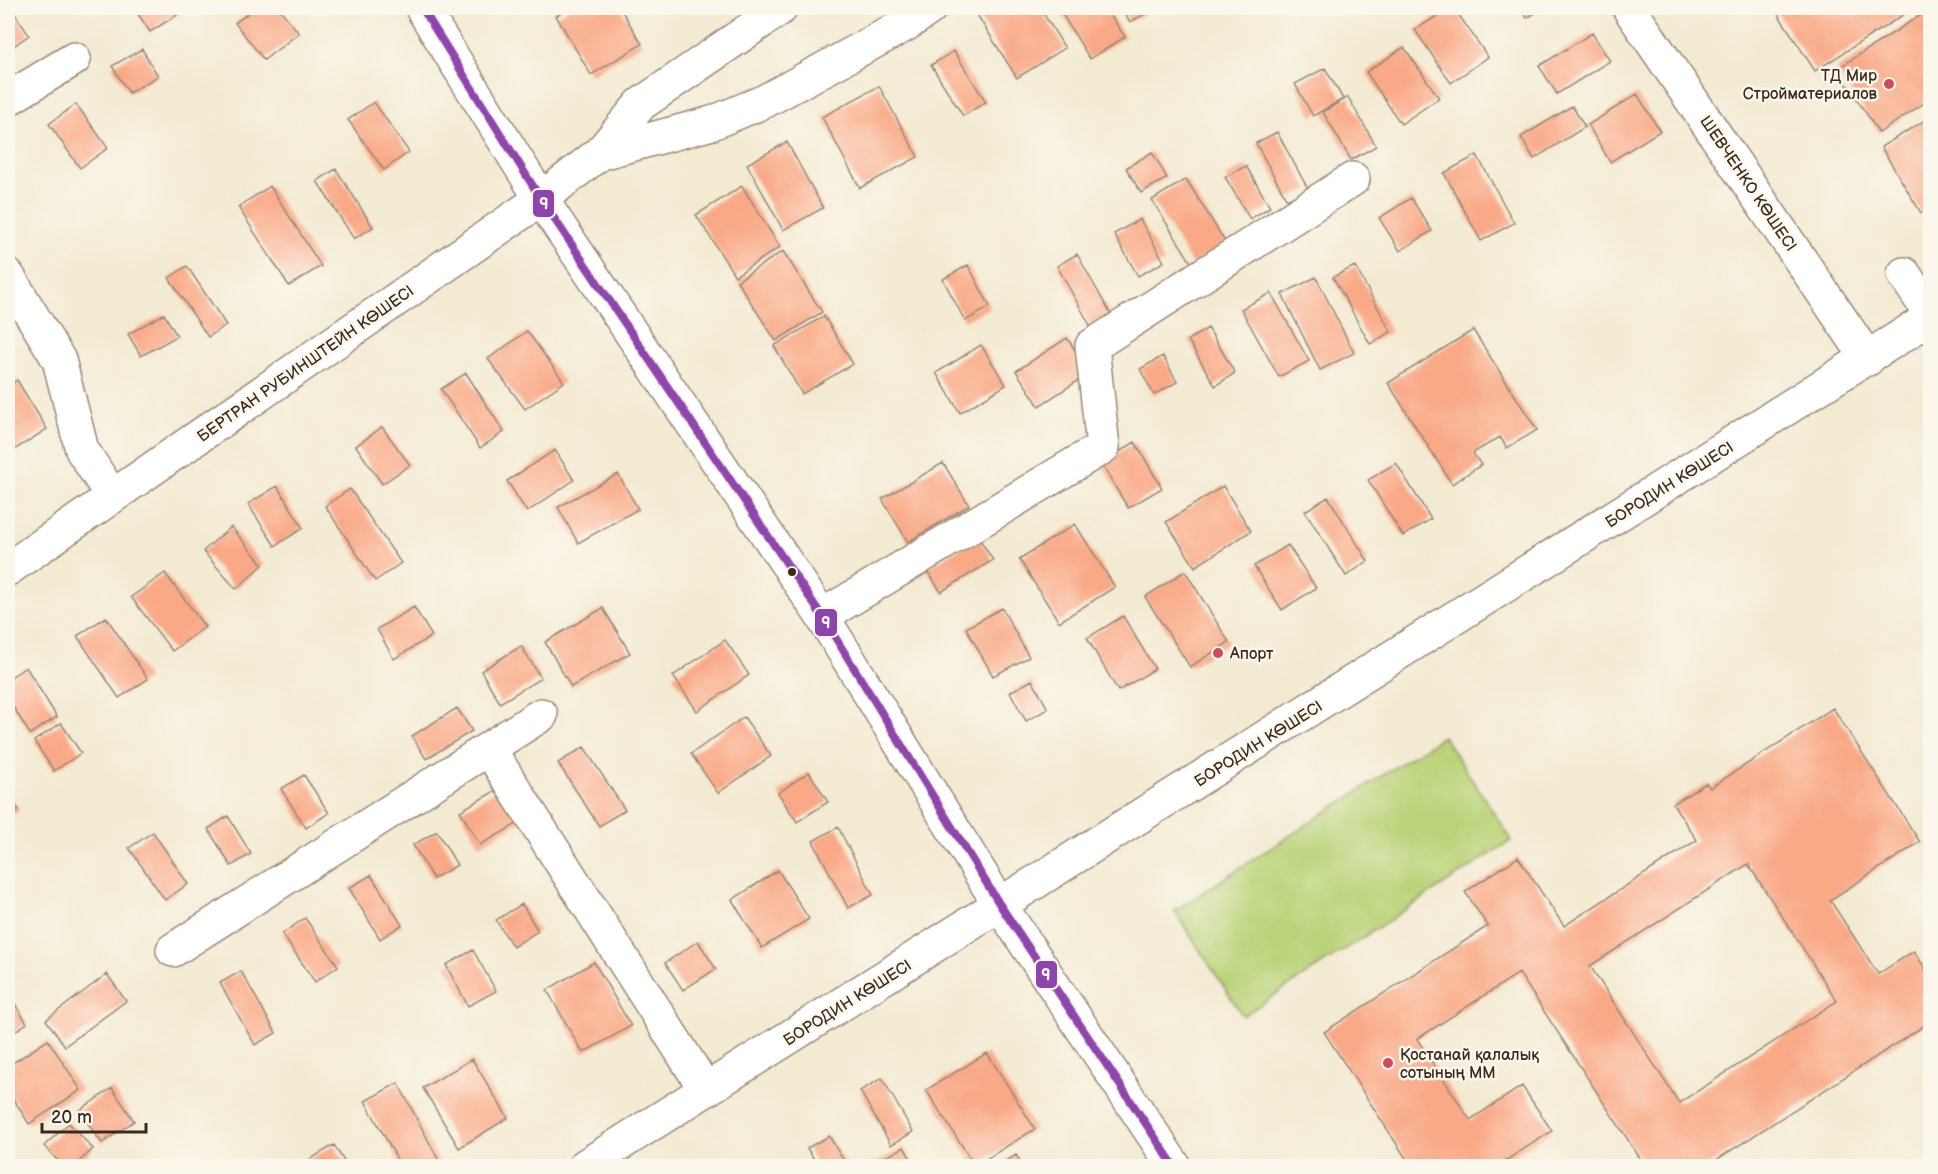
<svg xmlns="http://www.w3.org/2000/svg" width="1938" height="1174" viewBox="0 0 1938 1174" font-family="'Balsamiq Sans',sans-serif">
	<rect width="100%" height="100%" fill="#fbf7ec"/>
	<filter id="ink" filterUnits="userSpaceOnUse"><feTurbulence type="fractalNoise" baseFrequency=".0167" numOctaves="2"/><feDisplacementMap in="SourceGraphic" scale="12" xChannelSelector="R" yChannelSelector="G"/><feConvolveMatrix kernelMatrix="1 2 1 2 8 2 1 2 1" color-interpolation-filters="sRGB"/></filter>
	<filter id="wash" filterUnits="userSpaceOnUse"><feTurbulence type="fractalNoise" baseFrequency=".008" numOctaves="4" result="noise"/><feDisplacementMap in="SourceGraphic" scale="24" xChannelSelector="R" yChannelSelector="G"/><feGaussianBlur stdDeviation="1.35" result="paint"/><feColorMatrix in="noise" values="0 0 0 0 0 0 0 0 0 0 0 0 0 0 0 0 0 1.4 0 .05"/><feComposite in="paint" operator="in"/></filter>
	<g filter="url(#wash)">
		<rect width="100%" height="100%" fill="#f3ead2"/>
		<!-- green -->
		<path fill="#bad378" stroke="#7a7e4b" stroke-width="1.5" d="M1443,736L1512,840L1243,1016L1174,911Z"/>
		<g id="blocks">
			<!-- building -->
			<path fill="#f9a986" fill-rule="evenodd" d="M8,8H11L29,35L8,50Z
				M134,8H184L185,10L150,32Z
				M255,8H279L299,33L264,60L235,23Z
				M570,8H620L642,44L591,75L556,16Z
				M979,8H1040L1065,48L1017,78L974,10Z
				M1073,8H1106L1125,37L1090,59L1062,14Z
				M1121,8H1156L1130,22Z
				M1449,8H1454L1488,57L1451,83L1415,30Z
				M1521,8H1543L1527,18Z
				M1774,8H1914L1815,71Z
				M1930,9V99L1879,133L1837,69Z
				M1592,33L1610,61L1557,94L1539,66Z
				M1404,47L1439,98L1401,124L1366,72Z
				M142,49L158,76L129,93L112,66Z
				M954,51L986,102L963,116L931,65Z
				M1325,68L1343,99L1313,116L1295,84Z
				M879,86L918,157L860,188L822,117Z
				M1637,94L1660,131L1610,162L1588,125Z
				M1348,97L1376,146L1351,160L1323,112Z
				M374,102L409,152L384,170L348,120Z
				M76,104L108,148L80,168L49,124Z
				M1572,106L1585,127L1534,159L1521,137Z
				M1930,117V207L1921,213L1881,147Z
				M1277,132L1308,189L1287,200L1256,143Z
				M787,142L823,208L783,230L747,164Z
				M1152,152L1167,178L1141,193L1126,168Z
				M1477,155L1514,223L1481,241L1444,173Z
				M1246,166L1270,207L1250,219L1225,177Z
				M336,169L373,227L354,239L317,181Z
				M1186,179L1226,243L1192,264L1152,200Z
				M270,186L321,266L289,286L238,207Z
				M742,186L780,247L735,276L696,215Z
				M1411,198L1432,231L1400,251L1379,218Z
				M1140,219L1164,262L1138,276L1114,234Z
				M783,251L822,312L776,341L737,281Z
				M1077,254L1111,315L1091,327L1057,266Z
				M968,265L990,307L965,321L943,279Z
				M187,266L226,325L208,337L169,278Z
				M1355,266L1391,332L1370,344L1333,277Z
				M1316,277L1354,353L1320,370L1282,294Z
				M1271,293L1309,361L1279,377L1241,309Z
				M164,314L177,336L141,356L128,334Z
				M824,316L853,364L802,394L774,346Z
				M1208,328L1235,373L1215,386L1188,340Z
				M1473,330L1537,430L1507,448L1500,437L1473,453L1481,465L1452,484L1388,383Z
				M527,331L564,382L525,409L488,359Z
				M1067,338L1090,373L1039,406L1016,371Z
				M981,345L1006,385L960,413L936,373Z
				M1163,356L1177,382L1154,395L1140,369Z
				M466,373L504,432L480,448L441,389Z
				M17,380L47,429L8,454V386Z
				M382,427L410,465L382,484L356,446Z
				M1135,442L1162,488L1128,508L1101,463Z
				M555,450L574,480L527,512L507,481Z
				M943,463L969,505L908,542L882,499Z
				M1396,463L1431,519L1403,536L1368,480Z
				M618,474L638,509L578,543L558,507Z
				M277,486L303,528L275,546L248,504Z
				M1223,486L1251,531L1195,567L1166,522Z
				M350,489L401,563L375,581L325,506Z
				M1328,497L1368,561L1346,576L1305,511Z
				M1075,524L1115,587L1059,622L1019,559Z
				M231,527L263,565L236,589L203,551Z
				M978,537L993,560L941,592L926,569Z
				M1288,545L1316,588L1282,610L1254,566Z
				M1185,571L1229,642L1190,667L1145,597Z
				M165,573L205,627L172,651L131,597Z
				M414,607L432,636L394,659L377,629Z
				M603,608L630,653L571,687L545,642Z
				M1002,608L1029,657L993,676L966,628Z
				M1123,616L1155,669L1118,691L1087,638Z
				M106,617L148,679L119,698L77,636Z
				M725,640L749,675L697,711L673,676Z
				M521,646L541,678L500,703L481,671Z
				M26,667L57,717L30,734L8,699V679Z
				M1032,680L1048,709L1026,721L1010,692Z
				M457,708L472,731L426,759L412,736Z
				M1833,708L1920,842L1830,900L1878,974L1914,951L1930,976V1022L1707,1166H1645L1519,973L1417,1039L1470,1120L1522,1086L1552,1131L1497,1166H1411L1324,1032L1488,926L1465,892L1518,857L1564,926L1697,840L1673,804L1706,783L1710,788ZM1748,864L1837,1001L1679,1103L1590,966Z
				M744,717L771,756L718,793L691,754Z
				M61,723L81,753L54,771L34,741Z
				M584,747L625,810L599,826L558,763Z
				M809,772L828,802L797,822L778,793Z
				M304,775L329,813L306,828L281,789Z
				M502,787L522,821L480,845L460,811Z
				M8,794L19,810L8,818Z
				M228,816L251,854L231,866L208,829Z
				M838,827L873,895L848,908L813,841Z
				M437,831L457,865L433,879L413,845Z
				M153,832L188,884L165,900L129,848Z
				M778,870L809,919L762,948L732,900Z
				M371,875L402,925L380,939L349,888Z
				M522,904L538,931L513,947L496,920Z
				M305,918L338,966L315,982L282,934Z
				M698,941L716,969L683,990L665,963Z
				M473,950L496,991L468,1006L446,965Z
				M594,962L631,1026L583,1053L547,990Z
				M241,971L276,1033L255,1045L220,983Z
				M107,974L126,1001L65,1046L46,1020Z
				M13,1001L27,1023L8,1036V1005Z
				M48,1040L81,1090L29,1124L8,1090V1066Z
				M987,1053L1035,1129L975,1166L926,1090Z
				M472,1059L508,1118L459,1148L423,1088Z
				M882,1078L913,1132L891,1145L860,1091Z
				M398,1083L439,1161L429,1166H401L365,1101Z
				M112,1088L134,1121L102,1143L79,1111Z
				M69,1123L93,1149L74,1166H63L44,1146Z
				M829,1136L847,1166H818L807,1148Z
				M334,1145L347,1166H299Z
				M904,1147L915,1166H870Z
				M1016,1155L1023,1166H998Z"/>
		</g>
	</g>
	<g filter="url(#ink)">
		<use href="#blocks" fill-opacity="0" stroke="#978a78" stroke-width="1.5"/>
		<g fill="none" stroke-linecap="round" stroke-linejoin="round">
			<defs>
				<path id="minor" d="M422,8L541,199L822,616L1000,905L1174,1166
					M1629,8L1868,359
					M8,99L74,59
					M600,153L712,123L765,101L905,25L930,8
					M1904,274L1930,313
					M8,276L59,360L82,450L112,496
					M8,569L541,199L600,153L641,104L781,8
					M822,616L1103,447L1092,346L1353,179
					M489,749L706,1090
					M173,950L541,715
					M585,1166L1930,318"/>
			</defs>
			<!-- minor casing -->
			<use href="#minor" stroke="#978a78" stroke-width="36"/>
			<!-- minor -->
			<use href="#minor" stroke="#fff" stroke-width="33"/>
			<defs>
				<path id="bus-1" d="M422,8L541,199L822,616L1000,905L1174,1166"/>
			</defs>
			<!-- bus-1 casing -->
			<use href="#bus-1" stroke="#fbf7ec" stroke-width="12"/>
			<!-- bus-1 -->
			<use href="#bus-1" stroke="#8e44ad" stroke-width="8"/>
		</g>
	</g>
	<!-- markers -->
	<g fill="#d1495b" stroke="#fbf7ec" stroke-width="2">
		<circle cx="1889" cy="84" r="6"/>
		<circle cx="1218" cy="653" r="6"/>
		<circle cx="1388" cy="1063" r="6"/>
	</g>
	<circle fill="#3b2a1e" stroke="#fbf7ec" stroke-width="2" cx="792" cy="572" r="5"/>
	<g text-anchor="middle" stroke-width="5" stroke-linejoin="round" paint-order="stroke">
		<!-- poi labels -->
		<g font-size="16" fill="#3b2a1e" stroke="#fbf7ec" text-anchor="start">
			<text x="1877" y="81" text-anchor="end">ТД Мир<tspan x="1877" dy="18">Стройматериалов</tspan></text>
			<text x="1230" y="659">Апорт</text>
			<text x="1400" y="1060">Қостанай қалалық<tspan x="1400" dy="18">сотының ММ</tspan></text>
		</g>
		<!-- street labels -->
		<g font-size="16" fill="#3b2a1e" stroke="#fbf7ec">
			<text transform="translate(1749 183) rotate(56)" y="6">ШЕВЧЕНКО КӨШЕСІ</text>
			<text transform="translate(305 363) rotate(-35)" y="6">БЕРТРАН РУБИНШТЕЙН КӨШЕСІ</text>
			<text transform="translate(1669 484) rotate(-32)" y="6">БОРОДИН КӨШЕСІ</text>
			<text transform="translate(1258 743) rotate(-32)" y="6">БОРОДИН КӨШЕСІ</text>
			<text transform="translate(847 1002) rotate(-32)" y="6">БОРОДИН КӨШЕСІ</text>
		</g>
	</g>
	<g stroke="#fbf7ec" stroke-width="2">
		<rect x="532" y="189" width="23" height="29" rx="6" fill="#8e44ad"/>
		<rect x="814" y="608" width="24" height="29" rx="6" fill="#8e44ad"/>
		<rect x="1035" y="960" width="23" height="29" rx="6" fill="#8e44ad"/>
	</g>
	<g font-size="16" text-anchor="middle" font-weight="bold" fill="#fff">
		<text x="544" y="209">9</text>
		<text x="826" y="628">9</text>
		<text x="1046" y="980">9</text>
	</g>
	<!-- margin -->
	<rect width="1938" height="1174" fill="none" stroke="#fbf7ec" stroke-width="30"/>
	<!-- scale -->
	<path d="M42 1123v9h104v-9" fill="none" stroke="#3b2a1e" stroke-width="3"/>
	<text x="51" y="1123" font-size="18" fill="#3b2a1e" stroke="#fbf7ec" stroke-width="4.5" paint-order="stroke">20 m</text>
</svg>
